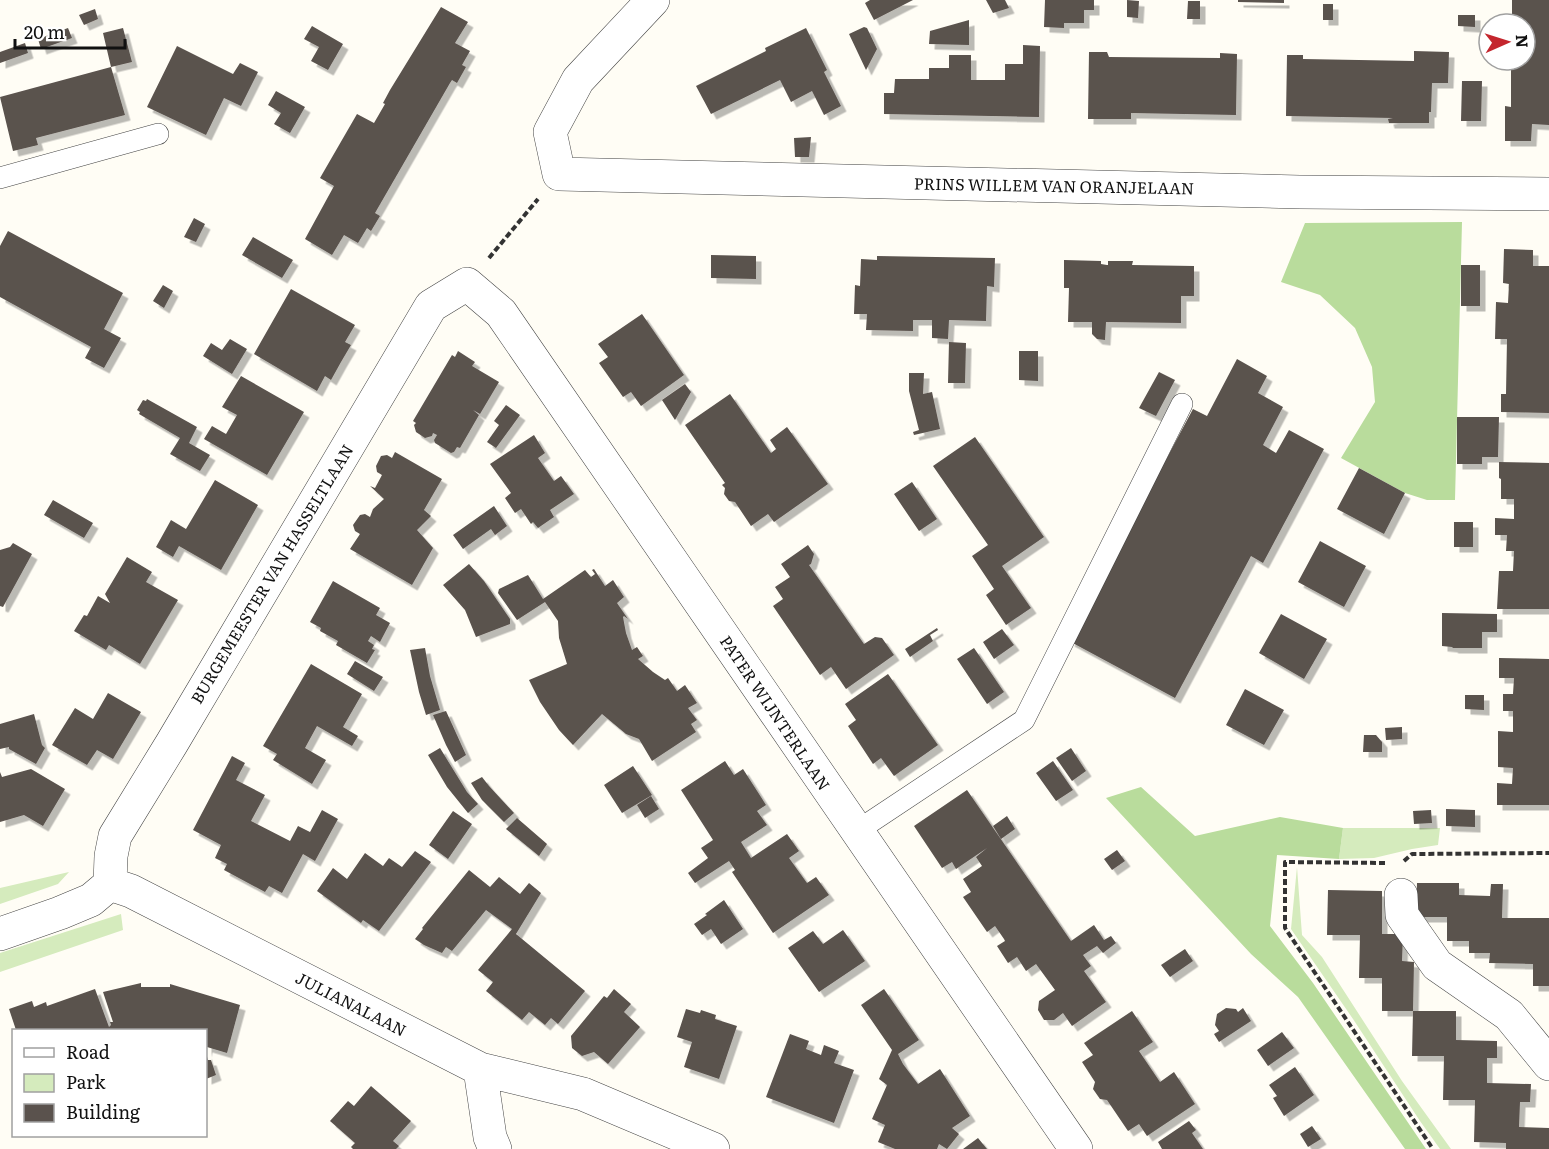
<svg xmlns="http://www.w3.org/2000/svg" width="1549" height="1149" viewBox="0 0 1549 1149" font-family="Literata,serif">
	<defs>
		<filter id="shadow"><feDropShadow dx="5.5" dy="5.5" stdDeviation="0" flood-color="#0004"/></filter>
	</defs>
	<rect width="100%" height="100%" fill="#fffdf5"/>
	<!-- green -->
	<path fill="#d5ebbd" d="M1343,828H1440L1438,845L1412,849L1374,858L1339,859Z
		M1297,867L1302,935L1322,957L1402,1081L1451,1149H1440L1420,1121L1353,1019L1291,929Z
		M69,872L58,884L0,904V888Z
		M121,914L123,930L0,972V953Z"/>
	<!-- forest -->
	<path fill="#b9dc9c" d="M1462,222L1455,500H1427L1405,493L1341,458L1375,402L1372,367L1355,328L1320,295L1281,282L1305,223Z
		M1141,787L1195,836L1280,817L1343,828L1339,859L1277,855L1270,926L1313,983L1426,1149H1405L1298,997L1251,954L1106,798Z"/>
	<!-- building -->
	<path fill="#5a524d" filter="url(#shadow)" d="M870,0H913L874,20L865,3Z
		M986,0H1005L1009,8L993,13Z
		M1045,0H1094V10H1084V23H1064V28L1044,27Z
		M1127,0L1139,1L1138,18L1127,17Z
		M1238,0H1284V3L1238,2Z
		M1512,0H1549V125L1532,124L1531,141H1505V106L1511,107V60H1525V24H1512Z
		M1188,1H1200V19H1187Z
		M1323,4H1333V20H1323Z
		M441,7L468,22L455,43L470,51L462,65L466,67L457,83L452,80L450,83L375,213L380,216L371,231L367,228L358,243L344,235L332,255L305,239L334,186L320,178L357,114L374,123L385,104L383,103L390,90Z
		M95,9L98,19L84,25L79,15Z
		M1458,15H1475V27L1458,26Z
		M969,20V45L929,44L930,31Z
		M312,26L343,44L328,70L311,61L319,47L304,39Z
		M864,27L867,28L877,49L866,70L849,34Z
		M68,28L72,38L41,49L38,39Z
		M123,28L132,62L111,67L103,33Z
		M806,28L827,70L824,72L841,106L824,115L812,91L791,102L780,80L711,114L696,86L766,51L765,48Z
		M25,43L28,53L0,63V52Z
		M1023,45L1040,46L1039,117L884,114V93H894L895,79H929V68H949V55H971V80H1005V64H1023Z
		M177,46L233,74L240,63L258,72L241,106L224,98L206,135L147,107Z
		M1414,51L1449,52L1448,83H1432L1431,112H1429V123H1389L1388,119L1393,118L1286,116L1287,55H1303V59L1414,61Z
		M1089,52H1107L1109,57L1220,58V53L1237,54L1236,115L1131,113V119H1088Z
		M111,67L125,115L36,138L38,145L13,151L0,97Z
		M1462,81H1482L1481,121H1461Z
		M276,91L305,107L290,133L274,124L281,113L268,105Z
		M811,137L809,157H795L794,138Z
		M194,218L205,224L196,242L184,237Z
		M8,231L123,293L104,329L121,338L104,368L85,358L91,347L0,297V246Z
		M253,237L293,260L282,278L242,255Z
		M1504,249L1533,250V266H1549V413L1501,412V394H1506L1507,339H1495L1496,302L1508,303L1509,284L1503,283Z
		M711,255L756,256V279L711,278Z
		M877,256L995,258L994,287L987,286L986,321L949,320L948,339L932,338V320H913V331L866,330L867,314H854L855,285L860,286L861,259L877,260Z
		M1064,260L1101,261V264L1107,265H1108V261H1133L1132,265L1194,266V296H1181V323L1106,322L1105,340L1097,339L1092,334V322H1068L1069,288H1064Z
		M1461,265H1480V306H1461Z
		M163,285L173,291L164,308L153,301Z
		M291,289L355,325L345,342L351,345L341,362L331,380L325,376L317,391L254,354Z
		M642,314L684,375L641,406L631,392L623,397L599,363L608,357L598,344Z
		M230,339L247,349L232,374L203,356L211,343L222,350Z
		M949,342L966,343L965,383H948Z
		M458,351L475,362L472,366L499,382L480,414L473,410L479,415L460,448L457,447L454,452L451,453L435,443L434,440L437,435L433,433L432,436L425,438L416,432L414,425L416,423L413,421L452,355L455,357Z
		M1019,351H1038V381L1019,380Z
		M1237,359L1267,376L1258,393L1283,407L1263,445L1276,453L1289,430L1324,449L1263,563L1251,556L1175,698L1069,641L1193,409L1207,416Z
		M1159,372L1175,380L1156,416L1139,408Z
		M909,373H924L923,394L932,392L940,429L914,435L913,432L919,430L909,391Z
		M241,376L304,412L267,475L204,439L212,426L226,434L237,415L222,407Z
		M685,384L691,392L675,420L662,400Z
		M730,394L771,453L776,449L770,440L787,427L828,484L774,522L768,514L751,526L735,502L729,501L724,494L725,488L722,485L725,483L685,425Z
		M147,399L197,427L189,443L210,455L200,471L170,454L180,438L139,414L140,412L137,410L143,400L146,401Z
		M506,405L520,415L496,448L487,442L499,425L494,421Z
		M1457,417H1499L1498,457H1482V464H1457Z
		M534,435L545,453L538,458L554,481L561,476L574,494L550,510L554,517L538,528L533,522L531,524L521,509L515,513L505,498L511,493L490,464Z
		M975,437L1044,537L1002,566L1031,608L1006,625L986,595L994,589L972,556L988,545L933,466Z
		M395,452L442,479L424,510L431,516L417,530L433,548L412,585L350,549L360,534L355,531L353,525L360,515L365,514L370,517L373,509L384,499L370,486L375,488L382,475L377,472L376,466L381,456L387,455L392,458Z
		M1499,462L1549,463V609H1497L1499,571H1513L1514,551H1506L1507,535H1495V518L1514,519V499H1501V479L1499,478Z
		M1359,468L1405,493L1384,534L1337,509Z
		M215,480L258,505L221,570L179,546L173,557L156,547L171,520L186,529Z
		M912,482L937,519L919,531L894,494Z
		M53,500L93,523L84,538L44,515Z
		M494,506L507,526L495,535L491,529L463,549L453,535Z
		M1454,522H1473V547H1454Z
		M1320,541L1366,566L1344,607L1298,582Z
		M13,543L32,554L3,607L0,606V550L10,547Z
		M808,545L814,554L811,564L809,565L864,644L875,637L882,638L894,655L846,689L831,667L820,675L773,606L783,599L775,587L790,577L781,564Z
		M127,557L152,572L146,582L178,600L140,664L109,645L106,650L74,631L84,615L87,616L98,596L110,603L105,594Z
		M469,564L484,581L510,619V624L476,637L465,610L443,585Z
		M594,569L605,586L613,580L624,597L617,603L628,619L624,616L623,617L626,633L632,650L637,647L643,656L638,659L653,672L665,680L668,678L677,691L685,685L697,703L688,708L697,720L691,724L696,732L652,761L639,739L626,734L602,714L573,745L559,730L540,702L529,680L567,664L559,638L558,621L545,602L517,620L498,593L499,589L528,575L543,599L585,570L591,577L595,574L592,570Z
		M333,581L380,608L376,615L390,623L380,642L371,636L368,641L374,645L372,649L375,650L367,663L336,645L338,641L320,631L321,628L310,622Z
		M1442,613L1497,614V632H1482V648H1453L1452,647L1442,646Z
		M1281,614L1327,639L1304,679L1259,653Z
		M937,628L938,630L930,635L933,641L910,657L905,649Z
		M1002,629L1014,645L994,659L983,642Z
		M425,648L430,676L440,710L426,715L419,692L410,650Z
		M974,648L1004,692L987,704L957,659Z
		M1499,658L1549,659V805H1497V783L1512,784L1513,768L1498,767V731L1513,732V711H1503V694H1513L1514,678H1499Z
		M355,661L383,677L374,691L347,674Z
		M311,664L362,694L343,727L358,736L352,746L317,726L305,748L326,760L312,784L273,760L277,754L263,746Z
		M888,674L938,745L894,776L881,758L873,764L848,726L856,720L845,704Z
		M1245,689L1284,710L1264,745L1226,725Z
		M108,693L141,712L113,759L97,750L87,765L52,745L75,708L93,719Z
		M1465,695H1484V710L1465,709Z
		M446,711L466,755L455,762L446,745L433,715Z
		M34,714L42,745L45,748L36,764L9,749V747L0,749V724Z
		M1402,727V739L1386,740L1385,728Z
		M1364,735H1376L1382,742V752H1363Z
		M440,748L467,792L478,804L468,813L447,787L428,755Z
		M1071,748L1086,771L1072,781L1056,758Z
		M232,756L245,763L236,780L265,795L251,821L290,841L298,826L310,832L322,810L338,819L315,861L303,854L282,893L269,886L265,892L224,870L227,864L215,858L221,845L193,830Z
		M725,761L734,775L743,769L766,805L757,811L767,825L741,842L751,858L787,834L799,851L789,858L807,883L816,877L829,895L773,933L732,872L735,870L729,861L695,883L688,873L708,858L701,848L713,840L681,790Z
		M1053,761L1073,790L1056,801L1036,773Z
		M633,766L652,795L622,813L604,785Z
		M31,769L65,789L43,826L24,815L0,822V772L2,777Z
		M482,777L489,786L514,813L504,822L482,800L471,783Z
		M967,790L1071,941L1094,925L1104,940L1111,936L1116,943L1103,953L1097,946L1083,955L1091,966L1084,971L1106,1002L1072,1026L1063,1013L1054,1020H1044L1038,1010L1039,1001L1055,990L1036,964L1026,971L1017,957L1008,963L997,946L1005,941L1004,939L995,926L987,932L963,897L971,892L963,879L982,866L976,857L987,848L956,869L952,862L942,868L914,826Z
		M651,796L659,809L645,818L637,805Z
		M1446,809L1475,810V827L1446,826Z
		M1431,810L1432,823L1414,824L1413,811Z
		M453,811L472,824L448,859L429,845Z
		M1007,816L1015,829L1001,839L993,826Z
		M517,818L547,844L539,856L506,829Z
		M1117,850L1125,861L1112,870L1104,859Z
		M415,851L431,862L379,931L363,920L361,923L317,891L333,868L347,879L365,853L383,866L389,858L402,867Z
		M469,870L490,887L499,877L520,894L529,883L541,893L516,934L585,991L558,1024L551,1018L545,1025L529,1012L522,1020L486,991L493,982L478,970L512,929L486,910L452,951L446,947L442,953L424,945L415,939L423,929L422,928Z
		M1417,883H1459V895L1490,896L1491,884H1503L1502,918H1549V986H1533V964L1489,963L1490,953H1469V941H1447V917H1416Z
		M1328,890L1382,891V934H1403L1402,961L1414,962L1413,1011H1382V978H1359L1360,935H1327Z
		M724,900L743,929L721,944L711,929L702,935L694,924L707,915L705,914Z
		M843,930L865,961L819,992L788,948L813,931L823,944Z
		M1185,949L1193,961L1170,977L1161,965Z
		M141,983V987H170V984L240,1005L227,1053L207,1047L206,1052V1030H16L9,1009L32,1001L34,1007L46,1002L47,1006L95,989L109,1027L111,1025L110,1022H113L103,992Z
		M614,989L631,1004L624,1012L640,1027L608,1064L594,1052L582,1056L572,1048L571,1036L604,996L607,998Z
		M884,989L919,1040L898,1054L903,1064L918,1084L940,1069L970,1116L952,1128L959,1134L947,1149L939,1144L937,1149H895L878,1142L885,1125L872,1119L887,1085L879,1079L892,1050L861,1005Z
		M1226,1008L1236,1009L1238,1012L1243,1008L1251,1021L1219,1042L1214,1034L1219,1031L1215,1025L1217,1014Z
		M686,1009L700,1013L701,1010L716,1015L715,1019L737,1026L719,1079L684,1067L692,1042L677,1037Z
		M1132,1011L1153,1042L1139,1051L1160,1082L1174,1072L1195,1104L1147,1136L1139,1124L1128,1131L1107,1100L1100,1099L1093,1089L1095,1082L1082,1062L1093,1055L1084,1043Z
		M1413,1011H1456V1040L1497,1041V1058H1487V1083L1531,1084L1530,1102H1520L1519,1127L1549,1128V1149H1506V1143L1474,1142L1475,1100H1443L1444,1056H1412Z
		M1282,1032L1294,1048L1268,1066L1257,1050Z
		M790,1034L809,1041L806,1049L821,1055L824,1045L839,1051L834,1063L854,1070L834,1123L766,1097Z
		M206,1053L208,1060H211L216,1075L206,1079Z
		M1295,1067L1314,1095L1284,1116L1273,1098L1277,1096L1269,1085Z
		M371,1086L411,1121L393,1141L399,1146L396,1149H353L351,1147L355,1143L330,1121L348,1101L354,1106Z
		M1189,1121L1196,1130L1192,1133L1203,1149H1162L1158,1142Z
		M1312,1126L1321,1139L1308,1147L1300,1134Z
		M978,1138L987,1149H963Z"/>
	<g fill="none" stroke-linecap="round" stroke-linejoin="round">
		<defs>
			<path id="service" d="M0,178L158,134
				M857,831L1024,720L1182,404"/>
			<path id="minor" d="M653,0L578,80L550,132L559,174L1300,192L1549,194
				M110,884L111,856L115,836L172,743L431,306L467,284L501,313L1076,1149
				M110,884L131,891L480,1069L583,1094L713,1149
				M1401,895L1402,915L1437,965L1509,1015L1549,1064
				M0,934L60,913L91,900L110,884
				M480,1069L490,1137L495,1149"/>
		</defs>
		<!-- service casing -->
		<use href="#service" stroke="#444" stroke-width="22"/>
		<!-- minor casing -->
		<use href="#minor" stroke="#444" stroke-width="34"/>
		<!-- path -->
		<path stroke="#333" stroke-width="4" stroke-dasharray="6 3" stroke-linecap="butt" d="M489,258L538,199
			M1404,861L1412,854L1549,853
			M1385,863L1285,862V928L1433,1149"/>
		<!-- service -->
		<use href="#service" stroke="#fff" stroke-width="21"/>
		<!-- minor -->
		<use href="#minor" stroke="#fff" stroke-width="33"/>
	</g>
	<g text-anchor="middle" stroke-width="6" stroke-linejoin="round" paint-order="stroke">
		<!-- street labels -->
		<g font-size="16" fill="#111" stroke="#fff">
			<text transform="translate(1054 186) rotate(1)" y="6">PRINS WILLEM VAN ORANJELAAN</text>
			<text transform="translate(272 574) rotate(-59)" y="6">BURGEMEESTER VAN HASSELTLAAN</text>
			<text transform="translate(775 713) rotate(56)" y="6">PATER WIJNTERLAAN</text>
			<text transform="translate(351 1004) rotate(27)" y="6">JULIANALAAN</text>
		</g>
	</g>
	<!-- legend -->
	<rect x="12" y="1029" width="195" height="108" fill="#ffffff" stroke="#a0a0a0" stroke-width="1.5"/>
	<rect x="24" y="1048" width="30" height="9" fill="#ffffff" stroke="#a0a0a0" stroke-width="1.5"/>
	<text x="66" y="1059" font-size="18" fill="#111111">Road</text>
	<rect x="24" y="1074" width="30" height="18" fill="#d5ebbd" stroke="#a0a0a0" stroke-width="1.5"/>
	<text x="66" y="1089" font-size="18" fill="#111111">Park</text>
	<rect x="24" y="1104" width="30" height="18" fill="#5a524d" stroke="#a0a0a0" stroke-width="1.5"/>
	<text x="66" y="1119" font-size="18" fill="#111111">Building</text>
	<!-- north arrow -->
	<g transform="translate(1507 42) rotate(87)"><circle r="28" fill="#ffffff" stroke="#a0a0a0" stroke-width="1.5"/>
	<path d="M0-4.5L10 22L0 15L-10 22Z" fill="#c4262e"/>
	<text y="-9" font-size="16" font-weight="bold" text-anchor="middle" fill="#111111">N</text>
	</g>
	<!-- scale -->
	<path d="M15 39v9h110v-9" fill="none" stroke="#111111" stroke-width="3"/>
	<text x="24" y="39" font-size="18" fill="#111111" stroke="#ffffff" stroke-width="4.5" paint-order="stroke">20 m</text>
</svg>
